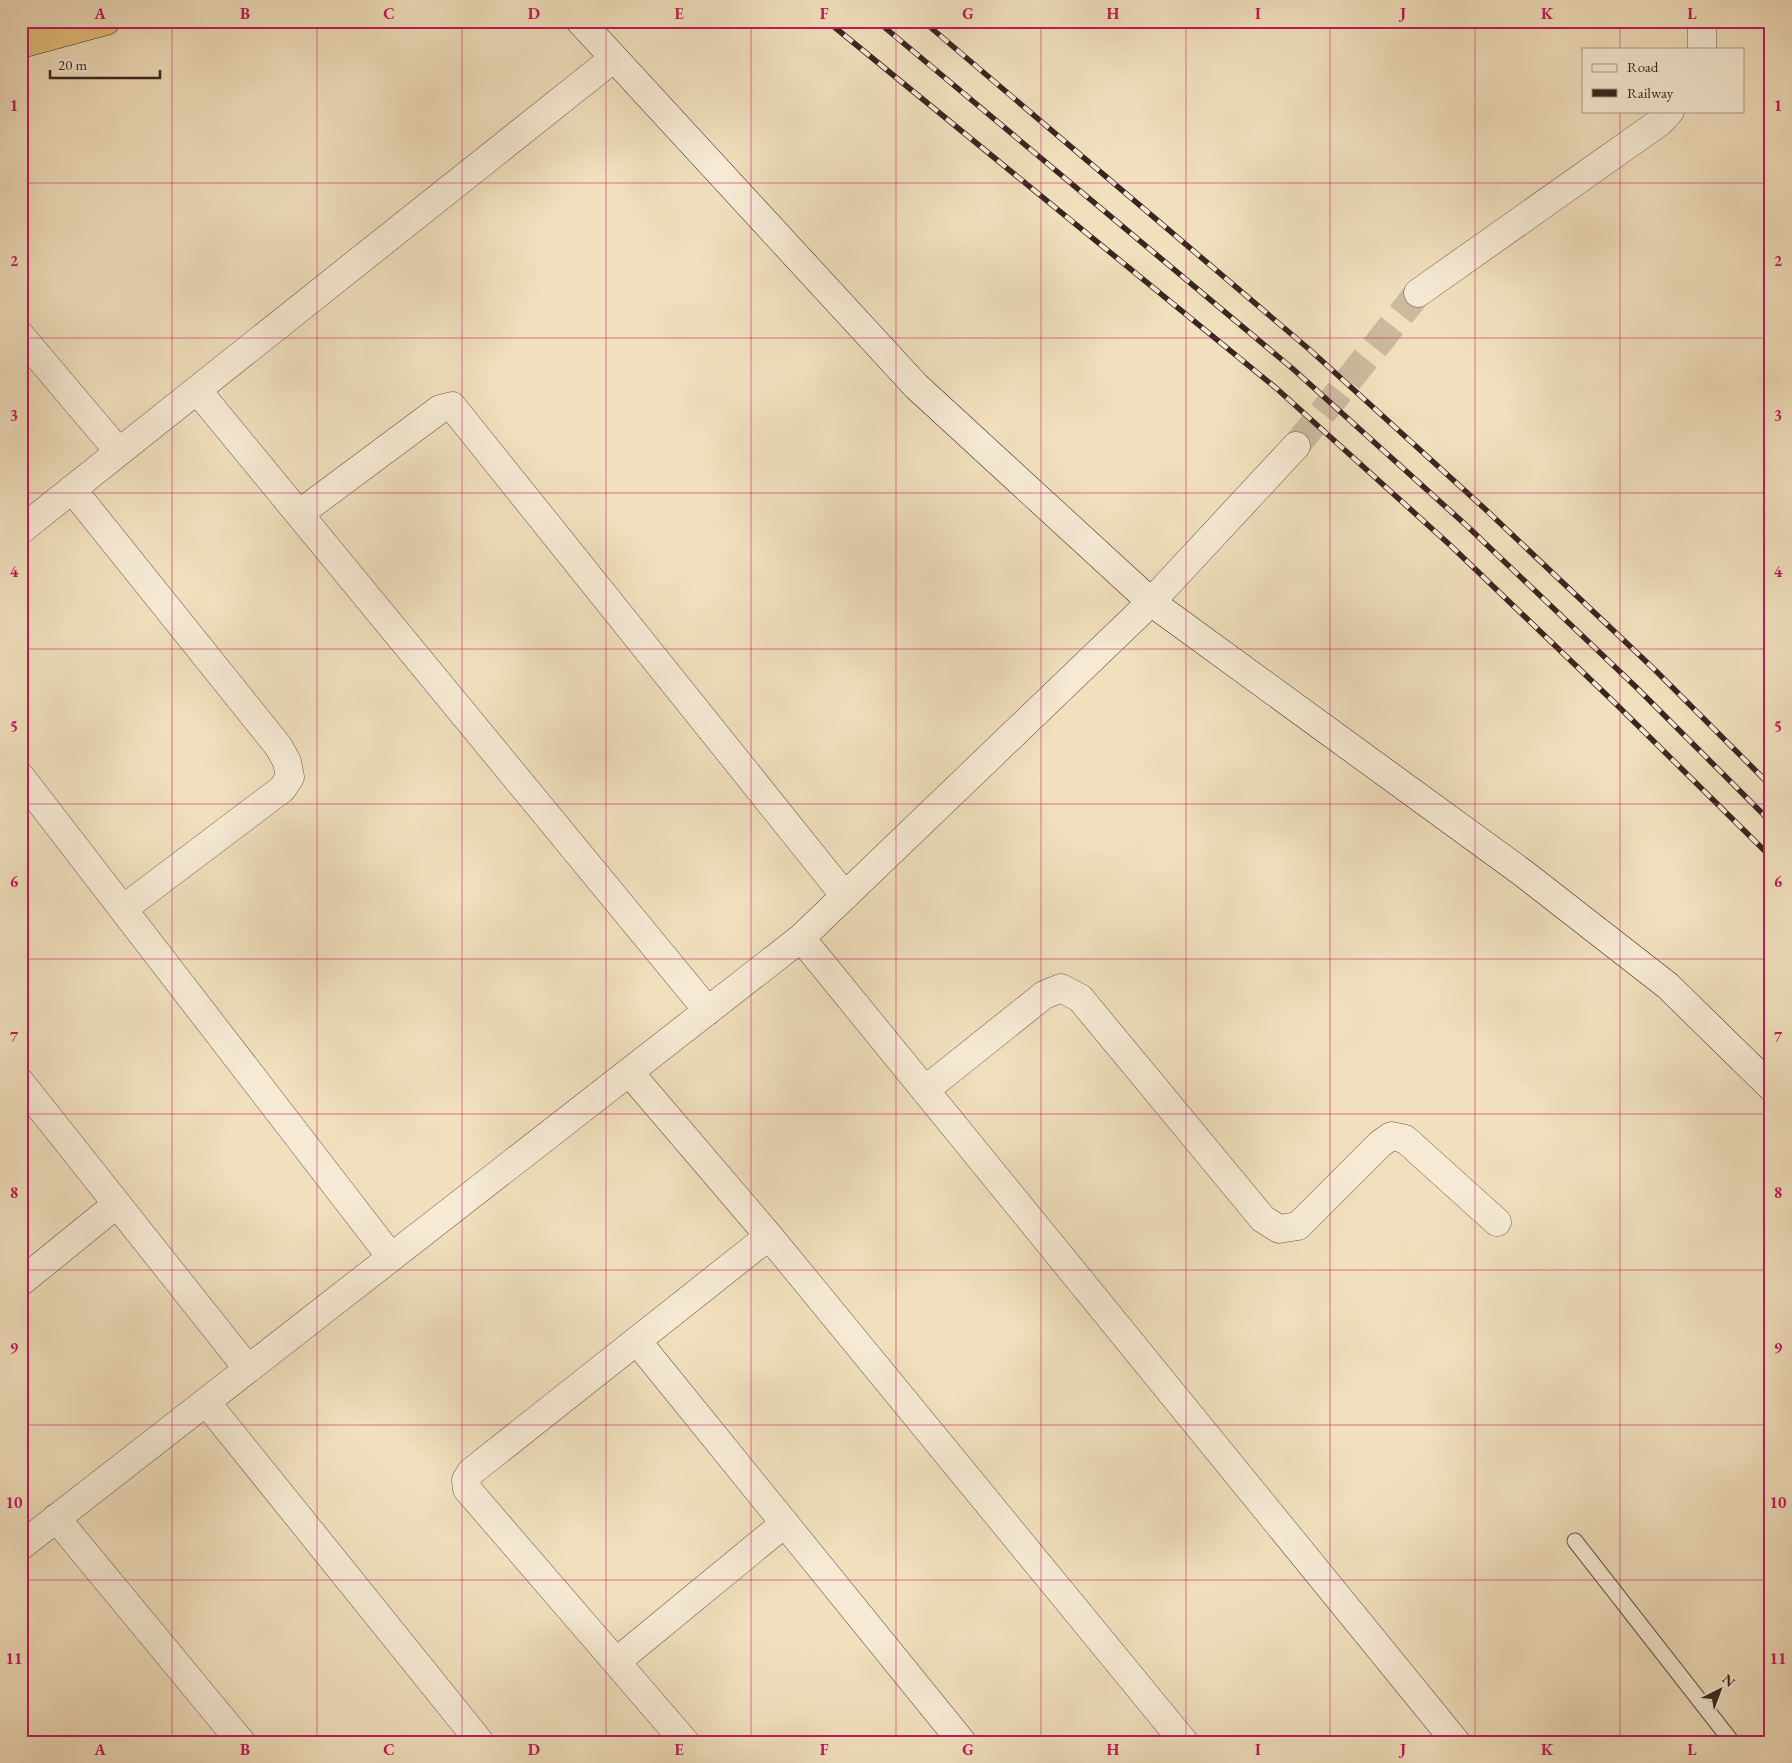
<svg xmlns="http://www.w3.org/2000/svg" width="1792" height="1763" viewBox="0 0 1792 1763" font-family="'EB Garamond',serif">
	<rect width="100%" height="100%" fill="#f1dfbd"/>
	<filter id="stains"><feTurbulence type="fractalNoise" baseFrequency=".004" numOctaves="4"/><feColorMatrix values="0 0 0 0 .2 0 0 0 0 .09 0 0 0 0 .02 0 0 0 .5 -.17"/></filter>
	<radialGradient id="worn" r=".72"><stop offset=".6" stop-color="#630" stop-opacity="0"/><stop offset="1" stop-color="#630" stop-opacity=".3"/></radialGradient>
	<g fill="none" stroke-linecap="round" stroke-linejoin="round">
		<!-- minor-tunnel -->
		<path stroke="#cbba9e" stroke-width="28" stroke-dasharray="28 14" stroke-linecap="butt" d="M1296,446L1418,293"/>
		<defs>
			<path id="service" d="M1575,1541L1732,1742"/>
			<path id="minor" d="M1702,49V21
				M1418,293L1660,122L1670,111
				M21,336L119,452
				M197,390L708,1011
				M72,489L279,747L287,762L290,777L282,789L123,909
				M299,514L440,409L452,406L845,896
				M21,530L614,58
				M21,777L391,1257
				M801,938L1456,1742
				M629,1072L769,1236L1184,1742
				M21,1083L248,1369
				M925,1090L1044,995L1061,988L1080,998L1263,1219L1279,1229L1298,1226L1380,1144L1391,1136L1405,1139L1497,1222
				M21,1282L117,1204
				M637,1341L962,1742
				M206,1402L480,1742
				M56,1518L241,1742
				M21,1546L801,938L1151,602L1296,446
				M616,1662L785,1523
				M685,1742L467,1489L466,1480L471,1472L769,1236"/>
			<path id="secondary" d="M580,21L916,386L1151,602L1523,873L1668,986L1771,1087"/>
			<path id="trunk" d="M21,44L106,21"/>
		</defs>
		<!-- service casing -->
		<use href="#service" stroke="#645547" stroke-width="17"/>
		<!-- minor casing -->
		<use href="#minor" stroke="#645547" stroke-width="29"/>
		<!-- secondary casing -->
		<use href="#secondary" stroke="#352720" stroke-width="29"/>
		<!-- trunk casing -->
		<use href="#trunk" stroke="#352720" stroke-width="29"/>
		<!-- service -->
		<use href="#service" stroke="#f6ead4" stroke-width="15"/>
		<!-- minor -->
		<use href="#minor" stroke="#f6ead4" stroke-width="28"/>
		<!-- secondary -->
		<use href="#secondary" stroke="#f6ead4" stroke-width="28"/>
		<!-- trunk -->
		<use href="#trunk" stroke="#e8c07e" stroke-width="28"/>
		<defs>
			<path id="rail" d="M827,21L1276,388L1450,545L1618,706L1771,857
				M877,21L1293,369L1467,526L1636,687L1771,822
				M923,21L1310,350L1484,508L1654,669L1771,786"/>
		</defs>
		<!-- rail casing -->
		<use href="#rail" stroke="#352720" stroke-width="5.5"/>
		<!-- rail -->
		<use href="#rail" stroke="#f6ead4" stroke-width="4" stroke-dasharray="11" stroke-linecap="butt"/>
	</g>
	<!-- grid -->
	<path fill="none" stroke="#c2185b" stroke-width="1" stroke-opacity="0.55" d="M172,21V1742M317,21V1742M462,21V1742M606,21V1742M751,21V1742M896,21V1742M1041,21V1742M1186,21V1742M1330,21V1742M1475,21V1742M1620,21V49M1620,111V1742M21,183H1771M21,338H1771M21,493H1771M21,649H1771M21,804H1771M21,959H1771M21,1114H1771M21,1270H1771M21,1425H1771M21,1580H1771"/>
	<!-- margin -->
	<rect width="1792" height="1763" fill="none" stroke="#f1dfbd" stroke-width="55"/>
	<!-- legend -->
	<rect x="1582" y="48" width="162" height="65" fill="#f6ead4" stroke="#a99c8c"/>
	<rect x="1592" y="64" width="25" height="8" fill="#f6ead4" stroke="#a99c8c"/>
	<text x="1627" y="72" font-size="15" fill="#352720">Road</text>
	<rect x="1592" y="89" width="25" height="8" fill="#352720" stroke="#a99c8c"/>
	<text x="1627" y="98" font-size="15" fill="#352720">Railway</text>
	<!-- north arrow -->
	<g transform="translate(1720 1690) rotate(42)" stroke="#f6ead4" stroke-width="4" paint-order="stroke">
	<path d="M0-4L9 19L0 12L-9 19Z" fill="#352720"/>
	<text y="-8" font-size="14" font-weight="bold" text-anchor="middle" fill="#352720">N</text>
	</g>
	<!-- scale -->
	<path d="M50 70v8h110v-8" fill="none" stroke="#352720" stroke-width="2.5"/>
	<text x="58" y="70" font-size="15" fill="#352720" stroke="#f6ead4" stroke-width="4" paint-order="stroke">20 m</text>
	<rect x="28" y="28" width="1736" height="1708" fill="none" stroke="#c2185b" stroke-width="2"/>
	<g font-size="16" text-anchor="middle" font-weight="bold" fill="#c2185b">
		<text x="100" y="19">A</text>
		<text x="245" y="19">B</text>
		<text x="389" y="19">C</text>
		<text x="534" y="19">D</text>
		<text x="679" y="19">E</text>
		<text x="824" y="19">F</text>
		<text x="968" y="19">G</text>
		<text x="1113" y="19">H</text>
		<text x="1258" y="19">I</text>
		<text x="1403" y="19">J</text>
		<text x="1547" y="19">K</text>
		<text x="1692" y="19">L</text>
		<text x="14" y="111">1</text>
		<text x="1778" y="111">1</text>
		<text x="14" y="266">2</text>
		<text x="1778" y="266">2</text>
		<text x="14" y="421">3</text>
		<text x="1778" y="421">3</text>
		<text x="14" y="577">4</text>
		<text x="1778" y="577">4</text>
		<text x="14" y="732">5</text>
		<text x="1778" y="732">5</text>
		<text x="14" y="887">6</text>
		<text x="1778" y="887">6</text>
		<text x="14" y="1042">7</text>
		<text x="1778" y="1042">7</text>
		<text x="14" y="1198">8</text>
		<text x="1778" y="1198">8</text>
		<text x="14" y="1353">9</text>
		<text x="1778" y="1353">9</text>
		<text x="14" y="1508">10</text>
		<text x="1778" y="1508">10</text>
		<text x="14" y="1664">11</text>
		<text x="1778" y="1664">11</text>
		<text x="100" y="1755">A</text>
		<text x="245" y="1755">B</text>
		<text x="389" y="1755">C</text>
		<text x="534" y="1755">D</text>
		<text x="679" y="1755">E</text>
		<text x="824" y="1755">F</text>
		<text x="968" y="1755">G</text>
		<text x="1113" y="1755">H</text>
		<text x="1258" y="1755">I</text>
		<text x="1403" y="1755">J</text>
		<text x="1547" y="1755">K</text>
		<text x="1692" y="1755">L</text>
	</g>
	<rect width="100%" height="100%" filter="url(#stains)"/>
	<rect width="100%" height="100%" fill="url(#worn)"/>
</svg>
